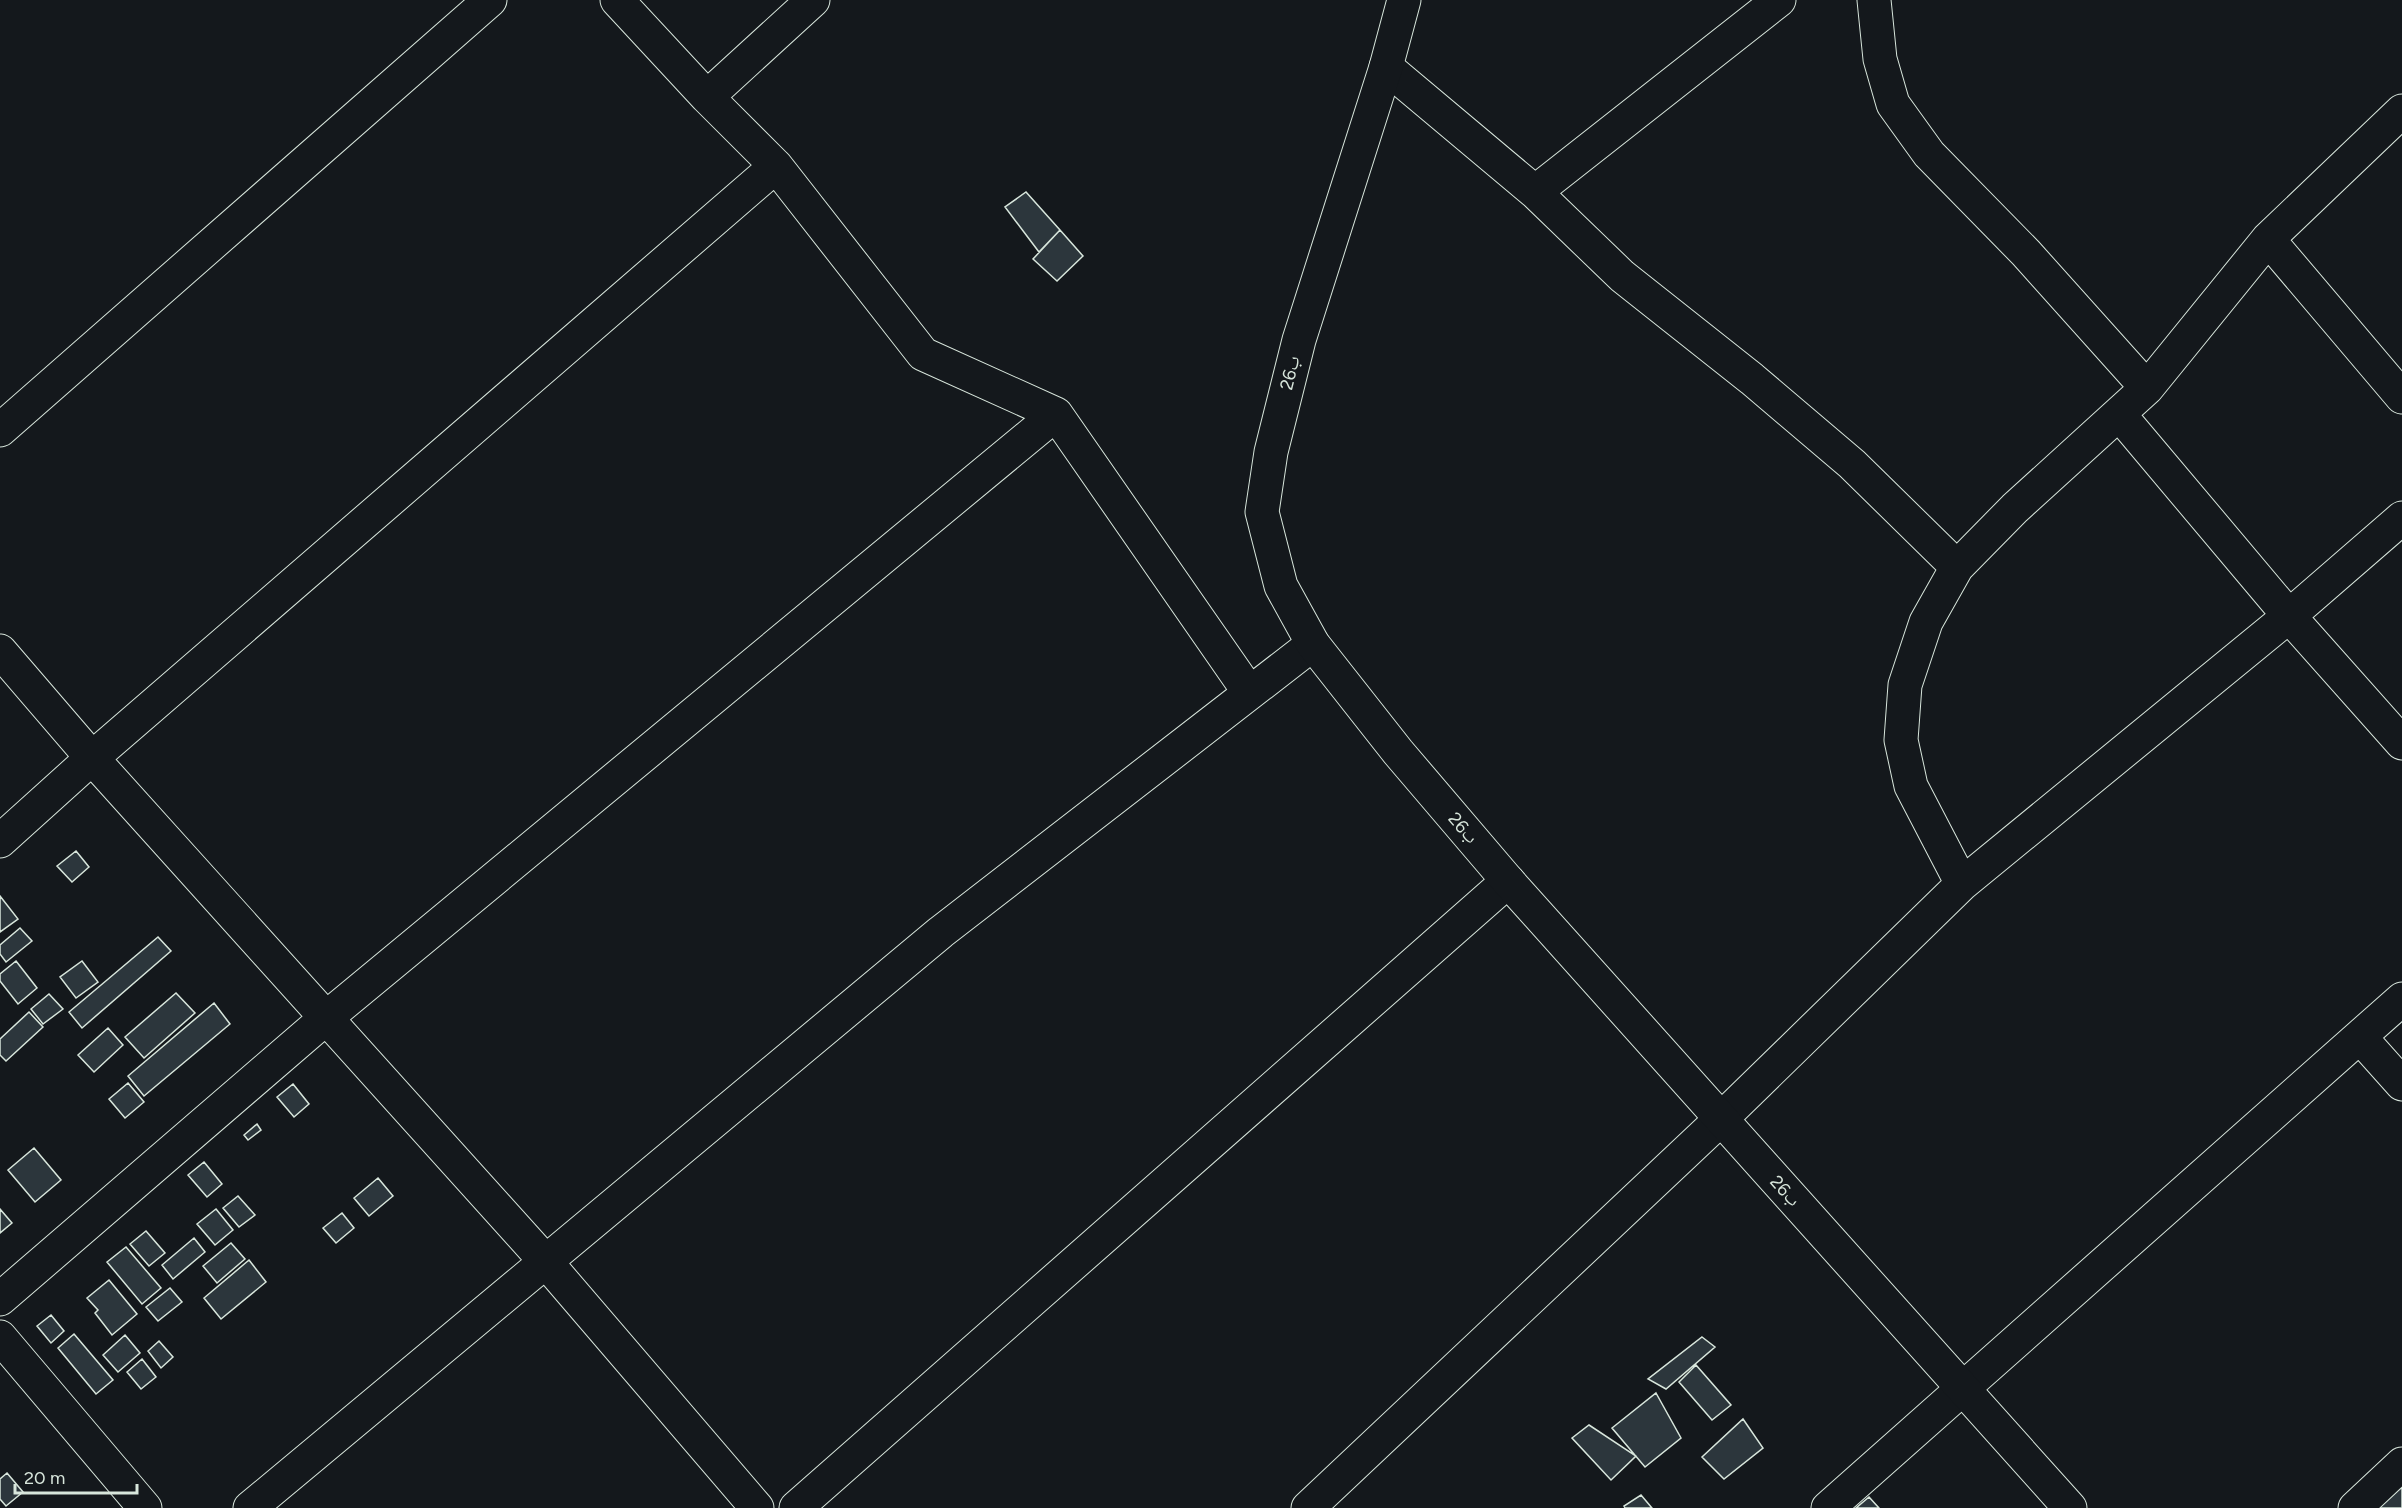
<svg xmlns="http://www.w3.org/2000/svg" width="2402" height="1508" viewBox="0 0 2402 1508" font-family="Figtree,'Noto Naskh Arabic',sans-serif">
	<rect width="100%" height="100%" fill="#14181c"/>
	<!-- building -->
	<path fill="#2c363c" stroke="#d8e6dc" stroke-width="1.5" d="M1026,192L1060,230L1039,252L1005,207Z
		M1060,230L1083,256L1057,281L1033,259Z
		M76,851L89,867L72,882L57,866Z
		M0,896L18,919L0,932Z
		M20,928L32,941L6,962L0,954V945Z
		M158,937L171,951L82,1028L69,1012Z
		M16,961L37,988L18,1004L0,981V974Z
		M82,961L98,982L76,998L60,977Z
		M176,993L195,1013L144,1058L125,1037Z
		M49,994L63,1009L43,1024L31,1009Z
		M214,1003L230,1024L144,1096L128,1076Z
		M29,1012L43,1027L6,1061L0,1055V1039Z
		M108,1028L123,1045L94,1072L78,1055Z
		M128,1083L144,1102L125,1118L109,1099Z
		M293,1084L309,1104L294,1117L277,1097Z
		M257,1124L261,1130L248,1140L244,1135Z
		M34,1148L61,1180L35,1202L8,1170Z
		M204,1162L222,1184L207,1197L188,1175Z
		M378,1178L393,1196L369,1216L354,1198Z
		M238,1196L255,1215L239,1227L223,1208Z
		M0,1209L12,1223L0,1233Z
		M216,1209L233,1230L215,1245L197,1224Z
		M342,1213L354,1228L336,1243L323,1228Z
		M146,1231L165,1253L149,1266L130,1244Z
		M194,1238L205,1252L173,1279L162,1265Z
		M231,1243L245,1259L217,1283L203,1266Z
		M126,1247L161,1288L142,1304L107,1262Z
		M249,1260L266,1282L221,1319L204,1298Z
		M109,1280L137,1314L112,1335L95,1313L98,1310L87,1298Z
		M170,1288L182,1302L158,1321L146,1307Z
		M51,1315L64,1331L51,1343L37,1326Z
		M74,1334L113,1380L96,1394L58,1348Z
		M125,1335L140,1353L118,1372L103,1355Z
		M1702,1337L1715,1347L1666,1389L1648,1379Z
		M159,1341L173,1357L161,1368L148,1351Z
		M142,1359L156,1377L141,1389L127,1372Z
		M1696,1365L1731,1405L1712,1420L1679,1382Z
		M1656,1393L1681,1438L1645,1467L1612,1428Z
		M1743,1419L1763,1448L1724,1479L1702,1457Z
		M1589,1425L1636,1456L1611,1480L1572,1438Z
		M7,1473L23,1492L6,1506L0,1499V1479Z
		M2402,1487V1508H2380L2378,1506Z
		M1641,1495L1652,1508H1625L1624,1506Z
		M1869,1497L1879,1508H1856Z"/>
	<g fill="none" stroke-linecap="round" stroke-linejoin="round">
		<defs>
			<path id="street" d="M617,0L707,97L776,166L923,354L1056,414L1249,692
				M1874,0L1880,59L1893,104L1929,154L2026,253L2147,388
				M1386,67L1535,192L1622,276L1752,379L1852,464L1957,567
				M707,97L813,0
				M1535,192L1779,0
				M2268,239L2402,397
				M2119,414L2289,616L2402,743
				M0,430L490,0
				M0,651L92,758L547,1263L757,1508
				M0,841L92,758L776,166
				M1962,884L1911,786L1901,740L1905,685L1926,622L1957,567L2015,508L2147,388L2268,239L2402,111
				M2360,1037L2402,1084
				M0,1299L326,1018L1056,414
				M0,1337L145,1508
				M250,1508L941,932L1313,644
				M796,1508L1508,881
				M1308,1508L1721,1119L1962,884L2289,616L2402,518
				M1828,1508L2402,999
				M2355,1508L2402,1464"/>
			<path id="highway" d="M1404,0L1386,67L1299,340L1271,452L1262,512L1281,586L1313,644L1398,752L1508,881L2070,1508"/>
		</defs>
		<!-- street casing -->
		<use href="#street" stroke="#d8e6dc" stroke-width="35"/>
		<!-- highway casing -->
		<use href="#highway" stroke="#d8e6dc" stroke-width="35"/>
		<!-- street -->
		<use href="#street" stroke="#14181c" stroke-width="33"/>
		<!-- highway -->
		<use href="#highway" stroke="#14181c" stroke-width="33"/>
	</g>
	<g text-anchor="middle" stroke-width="4.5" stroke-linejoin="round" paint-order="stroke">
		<!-- street labels -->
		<g font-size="18" fill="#d8e6dc" stroke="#14181c">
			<text transform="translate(1290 373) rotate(-76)" y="6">26ب</text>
			<text transform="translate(1463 828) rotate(49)" y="6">26ب</text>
			<text transform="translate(1785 1191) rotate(48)" y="6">26ب</text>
		</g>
	</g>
	<!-- scale -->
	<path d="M15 1484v9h122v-9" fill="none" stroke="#d8e6dc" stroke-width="3"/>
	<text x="24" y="1484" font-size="18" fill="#d8e6dc" stroke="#14181c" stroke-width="4.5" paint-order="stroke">20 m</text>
</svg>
